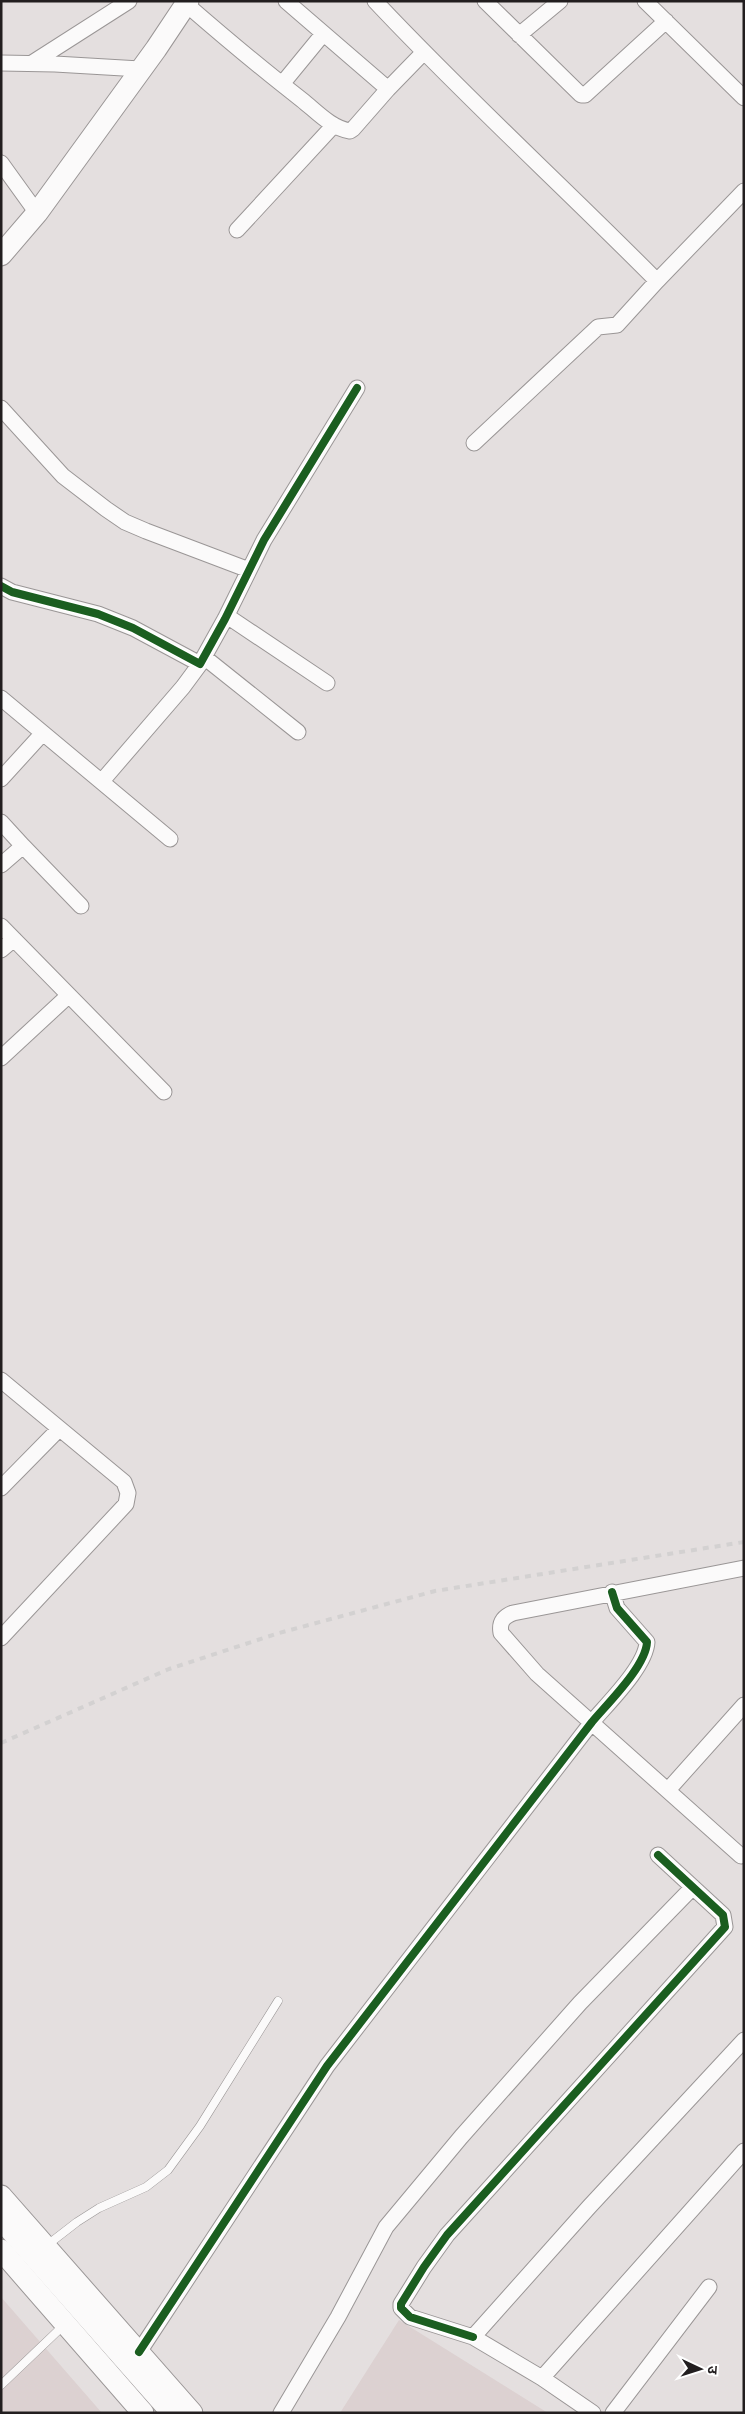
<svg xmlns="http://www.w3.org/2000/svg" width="745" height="2414" viewBox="0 0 745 2414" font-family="'Noto Sans','Noto Sans Devanagari',sans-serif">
	<rect width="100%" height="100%" fill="#e4dfdf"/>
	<!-- built -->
	<path fill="#dcd1d1" d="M1,2297L102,2413H1Z
		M399,2320L548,2413H340Z"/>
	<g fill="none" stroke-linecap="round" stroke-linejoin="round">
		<defs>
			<path id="lane" d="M46,2246L77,2222L99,2208L146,2187L168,2170L200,2126L278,2001
				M1,2385L64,2325"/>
			<path id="street" d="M286,1L388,89L424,52
				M375,1C466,98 564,187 657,281L744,191
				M485,1L581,95H585L666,21
				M645,1L744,98
				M186,4C224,37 262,69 302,100C316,111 331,128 350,131L353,129L388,89
				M519,35L560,1
				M1,63L55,64L140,69
				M32,63L129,1
				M282,84L323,34
				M1,163L37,213
				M237,230L334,125
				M1,408L63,476L106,509L125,522L146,531L249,570
				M474,443L598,327L617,325L657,281
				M1,586L12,592L98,614L133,628L200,664L225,619L264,540L357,388
				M227,616L327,683
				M204,657L298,732
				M1,698L170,839
				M1,779L42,734
				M102,781L183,687L200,664
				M1,822L23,846
				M1,865L23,846L81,906
				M1,926L164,1092
				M1,950L14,939
				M1,1058L68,996
				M1,1380L124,1482L128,1493L126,1504L1,1638
				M1,1488L59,1429
				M668,1790L744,1705
				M741,1856L537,1674L501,1633C499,1622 503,1617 513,1613L744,1568
				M473,2337L410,2317L401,2308V2304L424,2267L447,2235L725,1927L723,1915L658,1855
				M139,2352L327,2066L592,1722C608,1703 646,1666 647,1642L617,1608L612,1592
				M542,2378L744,2151
				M281,2413L338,2317L386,2227L461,2137L580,2003L693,1887
				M593,2413L542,2378L473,2337L589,2207L744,2040
				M613,2413L709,2287"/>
			<path id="secondary" d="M1,255L37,213L156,49L188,1
				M1,2196L192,2413
				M1,2250L143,2413"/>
			<path id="primary" d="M1,2217L174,2413"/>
		</defs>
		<!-- lane casing -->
		<use href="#lane" stroke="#9a9696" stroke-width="9"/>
		<!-- street casing -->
		<use href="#street" stroke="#9a9696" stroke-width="17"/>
		<!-- secondary casing -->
		<use href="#secondary" stroke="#9a9696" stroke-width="23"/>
		<!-- primary casing -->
		<use href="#primary" stroke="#9a9696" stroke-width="26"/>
		<!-- lane -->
		<use href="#lane" stroke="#fbfafa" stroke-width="8"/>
		<!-- street -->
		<use href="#street" stroke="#fbfafa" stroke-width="15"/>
		<!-- secondary -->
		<use href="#secondary" stroke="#fbfafa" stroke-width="21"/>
		<!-- primary -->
		<use href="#primary" stroke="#fbfafa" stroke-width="24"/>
		<!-- rail -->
		<path stroke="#d3d1d1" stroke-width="4" stroke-dasharray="6 6" stroke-linecap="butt" d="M1,1743L169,1669L279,1633L435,1591L744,1542"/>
		<defs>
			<path id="cycleway" d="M1,586L12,592L98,614L133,628L200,664L225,619L264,540L357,388
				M473,2337L410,2317L401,2308V2304L424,2267L447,2235L725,1927L723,1915L658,1855
				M139,2352L327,2066L592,1722C608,1703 646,1666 647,1642L617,1608L612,1592"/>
		</defs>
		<!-- cycleway casing -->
		<use href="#cycleway" stroke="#fff" stroke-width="11"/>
		<!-- cycleway -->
		<use href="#cycleway" stroke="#1b5e20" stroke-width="8"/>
	</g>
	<!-- border -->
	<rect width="745" height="2414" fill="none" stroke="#221e1f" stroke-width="5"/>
	<!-- north arrow -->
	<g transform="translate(700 2369) rotate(94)" stroke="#ffffff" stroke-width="4" paint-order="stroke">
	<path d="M0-4L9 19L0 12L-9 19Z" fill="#221e1f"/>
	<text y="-8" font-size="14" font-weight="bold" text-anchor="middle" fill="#221e1f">उ</text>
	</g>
</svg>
